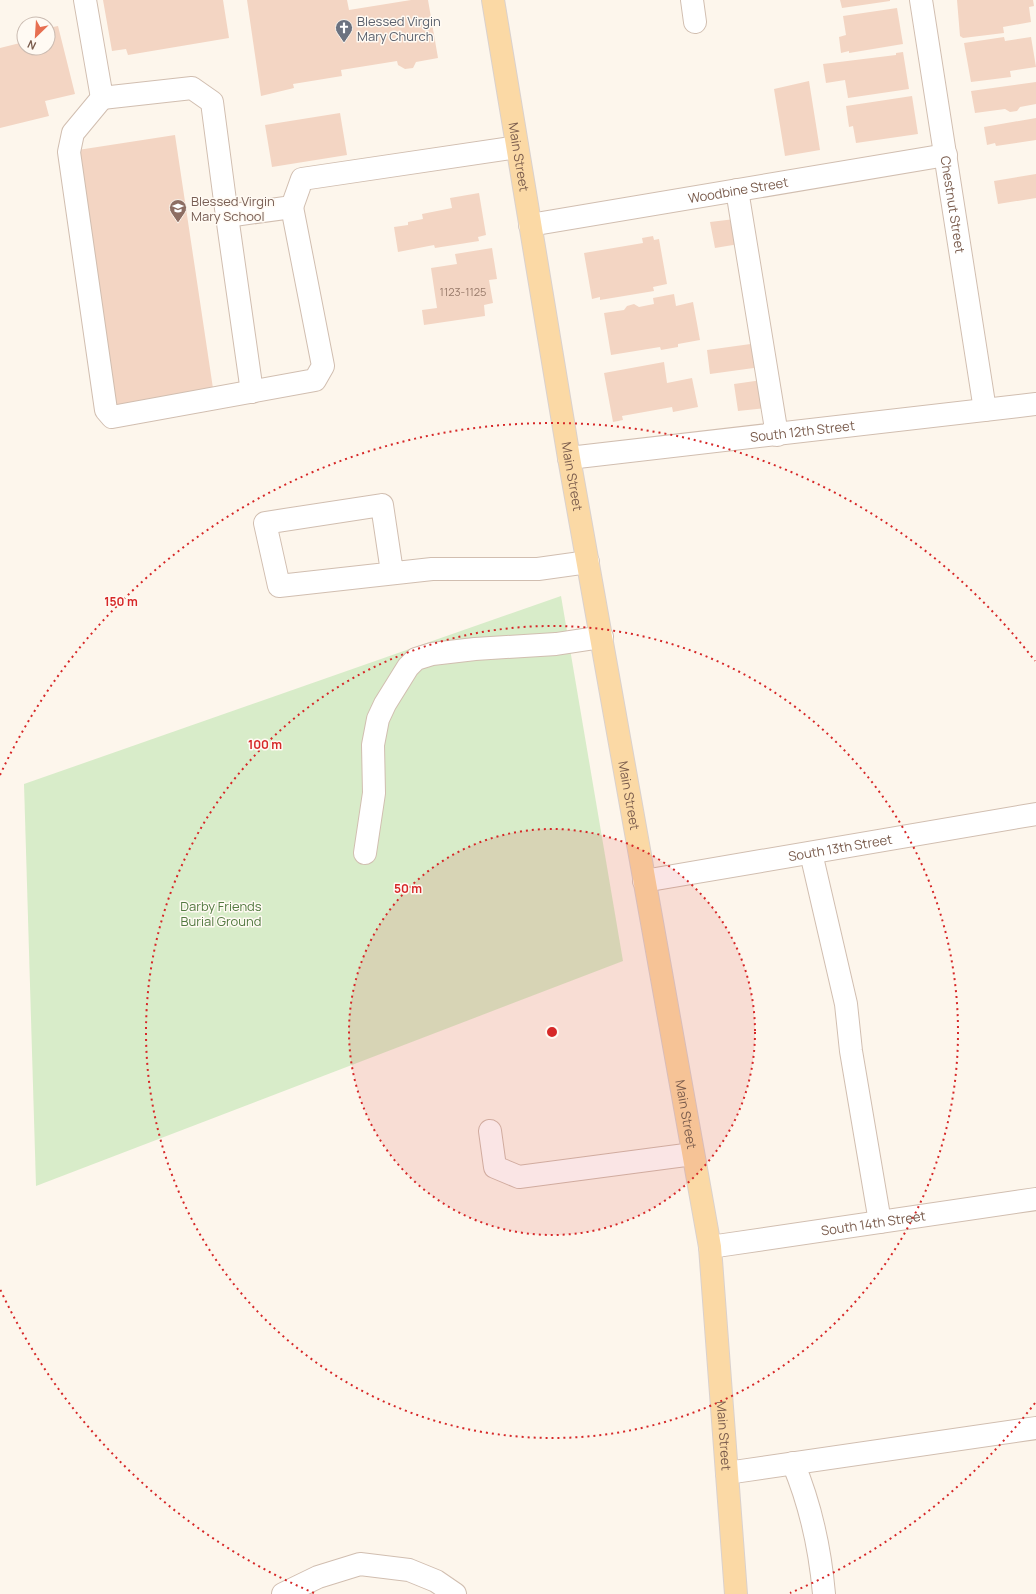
<svg xmlns="http://www.w3.org/2000/svg" width="1036" height="1594" font-family="Manrope,sans-serif">
<rect width="100%" height="100%" fill="#fdf6ec"/>
<path fill="#d8ecc9" d="M561 596 623 961 36 1186 24 784Z"/>
<path fill="#f3d5c3" d="M103 0H223L229 38 128 55 126 49 112 51Z
M247 0H347L349 10 411 0H428L438 58 416 62 413 68 405 69 398 65 397 61 341 70 342 76 293 84 294 88 261 96Z
M840 0H890V1L842 8Z
M957 0H1033L1034 6 1029 7 1031 22 1003 27 1004 33 963 38 960 36Z
M897 8 903 44 849 53V51L841 53 839 37 846 35 843 16Z
M58 26 75 94 45 101 49 116 0 128V48L24 42V48H48V28Z
M1004 37 1005 41 1031 37 1036 67 1010 71 1011 77 971 82 964 43Z
M903 52 909 89 848 98 845 80 826 83 823 64 896 55V53Z
M809 81 820 150 785 156 774 89Z
M1036 82V104L1020 107 1017 111 1010 112 1005 109 975 113 971 91Z
M912 96 918 134 856 143 853 126 849 127 846 106Z
M340 113 347 155 272 167 265 125Z
M1036 118V140L996 146 995 143 987 145 984 127Z
M175 135 214 395 117 409 78 150Z
M1036 174V198L998 204 994 181Z
M479 193 486 235 478 237 479 241 435 248 434 245 398 252 394 227 408 225V222L423 219 422 214 452 208 450 198Z
M735 219 739 244 715 248 710 222Z
M653 236 654 240 659 239 667 284 653 287 654 291 600 300V297L592 299 584 253 643 243 642 238Z
M492 248 497 279 489 280 493 303 484 305 485 316 424 325 422 310 437 308 431 268 457 264 455 254Z
M674 294 676 306 693 302 700 340 678 344V347L661 350 660 347 611 355 604 313 624 310 627 306 634 304 639 307 654 304 653 298Z
M758 343 761 367 710 374 707 350Z
M664 362 667 383 692 378 698 407 673 412 672 407 622 416 623 420 613 422 604 373Z
M762 380 766 408 738 411 734 384Z"/>
<g fill="none" stroke-linecap="round" stroke-linejoin="round">
<defs>
<g id="minor">
<path d="M85 0 102 98 192 88 212 102 227 216 292 207 302 179 517 147"/>
<path d="M692 0 695 22"/>
<path id="s1" d="M921 0 985 410"/>
<path d="M102 98 73 133 69 152 106 410 112 417 315 380 323 366 292 207"/>
<path d="M737 190 777 435"/>
<path d="M227 216 252 392"/>
<path id="s2" d="M530 225 946 155"/>
<path id="s3" d="M569 458 1036 404"/>
<path d="M392 572 382 505 265 523 279 586 432 569H538L588 562"/>
<path d="M365 853 374 793 373 745 378 719 385 704 408 667 416 659 432 654 475 649 556 644 602 637"/>
<path d="M811 853 846 1004 851 1051 880 1222"/>
<path id="s4" d="M644 881 1036 814"/>
<path d="M490 1131 495 1167 519 1177 693 1154"/>
<path id="s5" d="M710 1247 1036 1199"/>
<path d="M793 1463C811 1506 820 1548 824 1594"/>
<path d="M727 1473 1036 1428"/>
<path d="M283 1594 318 1577 360 1564 409 1570 436 1581 455 1594"/>
</g>
<g id="major">
<path id="s6" d="M493 0 569 458 710 1247 736 1594"/>
</g>
</defs>
<use href="#minor" stroke="#d1beb0" stroke-width="24"/>
<use href="#major" stroke="#dad1cd" stroke-width="24"/>
<use href="#minor" stroke="#fff" stroke-width="22"/>
<use href="#major" stroke="#fbd9a5" stroke-width="22"/>
</g>
<circle cx="552" cy="1032" r="203" fill="#d62828" fill-opacity=".12"/>
<g fill="none" stroke="#d62828" stroke-width="2" stroke-dasharray="2 4">
<circle cx="552" cy="1032" r="203"/>
<circle cx="552" cy="1032" r="406"/>
<path d="M1035 1403A609 609 0 0 1 790 1593M314 1593A609 609 0 0 1 0 1289M0 775A609 609 0 0 1 1035 661"/>
</g>
<defs>
<symbol id="church-pin" viewBox="-11 -11 22 30"><path d="M0 17L-7.5 6A9.5 9.5 0 1 1 7.5 6Z" fill="#6b7280" stroke="#fffaf3"/><path d="M-1.2-6h2.4v3.5h3.3v2.4h-3.3V6h-2.4V-.1h-3.3v-2.4h3.3Z" fill="#fff"/></symbol>
<symbol id="school-pin" viewBox="-11 -11 22 30"><path d="M0 17L-7.5 6A9.5 9.5 0 1 1 7.5 6Z" fill="#8d6e63" stroke="#fffaf3"/><path d="M0-5L7-2L0 1L-7-2ZM-4 1L0 2.5L4 1V4Q0 6-4 4Z" fill="#fff"/></symbol>
</defs>
<g fill-rule="evenodd">
<use href="#church-pin" x="334" y="18" width="20" height="27"/>
<use href="#school-pin" x="168" y="198" width="20" height="27"/>
</g>
<g text-anchor="middle" stroke-width="3" stroke-linejoin="round" paint-order="stroke">
<g font-size="11" fill="#987a6a">
<text x="463" y="296">1123-1125</text>
</g>
<g font-size="13" fill="#5b616d" stroke="#fffaf3" text-anchor="start">
<text x="357" y="26">Blessed Virgin<tspan x="357" dy="15">Mary Church</tspan></text>
</g>
<g font-size="13" fill="#7a5c4d" stroke="#fffaf3">
<text dy="5" stroke="none"><textPath href="#s6" startOffset="159">Main Street</textPath></text>
<text dy="5" stroke="none"><textPath href="#s2" startOffset="211">Woodbine Street</textPath></text>
<text dy="5" stroke="none"><textPath href="#s1" startOffset="207">Chestnut Street</textPath></text>
<text dy="5" stroke="none"><textPath href="#s3" startOffset="235">South 12th Street</textPath></text>
<text dy="5" stroke="none"><textPath href="#s6" startOffset="483">Main Street</textPath></text>
<text dy="5" stroke="none"><textPath href="#s6" startOffset="807">Main Street</textPath></text>
<text dy="5" stroke="none"><textPath href="#s4" startOffset="199">South 13th Street</textPath></text>
<text dy="5" stroke="none"><textPath href="#s6" startOffset="1131">Main Street</textPath></text>
<text dy="5" stroke="none"><textPath href="#s5" startOffset="165">South 14th Street</textPath></text>
<text dy="5" stroke="none"><textPath href="#s6" startOffset="1455">Main Street</textPath></text>
</g>
<g font-size="13" fill="#785e54" stroke="#fffaf3" text-anchor="start">
<text x="191" y="206">Blessed Virgin<tspan x="191" dy="15">Mary School</tspan></text>
</g>
<g font-size="13" fill="#537a41" stroke="#fffaf3">
<text x="221" y="911">Darby Friends<tspan x="221" dy="15">Burial Ground</tspan></text>
</g>
</g>
<circle cx="552" cy="1032" r="6" fill="#d62828" stroke="#fffaf3" stroke-width="2"/>
<g font-size="12" text-anchor="middle" font-weight="bold" fill="#d62828" stroke="#fffaf3" stroke-width="3" stroke-linejoin="round" paint-order="stroke">
<text x="121" y="606">150 m</text>
<text x="265" y="749">100 m</text>
<text x="408" y="893">50 m</text>
</g>
<g transform="translate(36 36) rotate(205)"><circle r="19" fill="#fffaf3" stroke="#cabbb1"/>
<path d="M0-3L7 15L0 10L-7 15Z" fill="#e76f51"/>
<text y="-6" font-size="11" font-weight="bold" text-anchor="middle" fill="#7a5c4d">N</text>
</g>
</svg>
